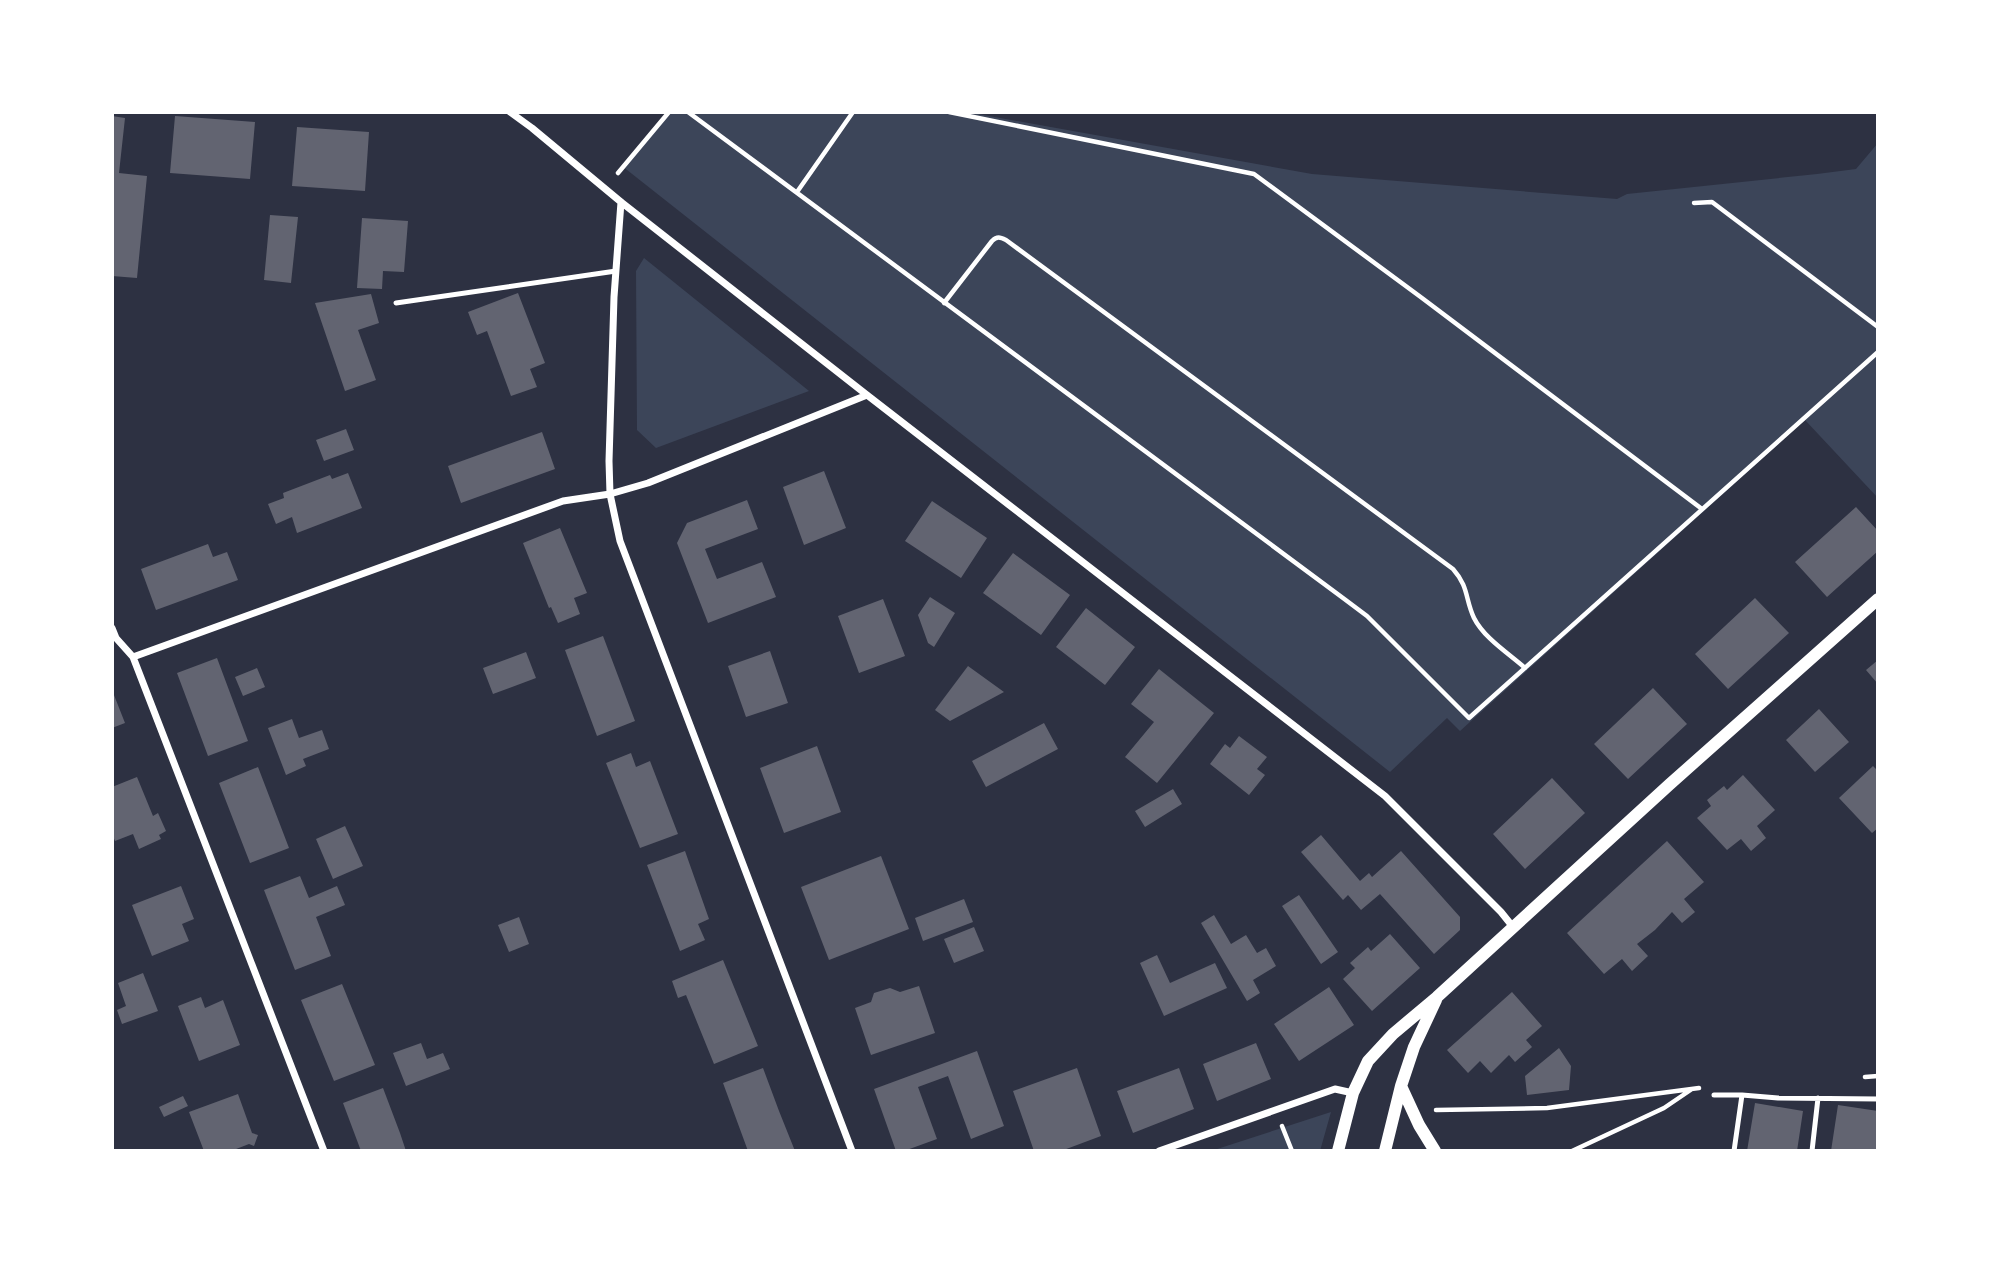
<svg xmlns="http://www.w3.org/2000/svg" width="1990" height="1263" font-family="'Alegreya Sans',sans-serif">
<rect width="100%" height="100%" fill="#2d3142"/>
<path fill="#3c4559" d="M667 112H967L1312 174 1617 199 1627 194 1817 174 1856 169 1878 143V498L1805 420 1460 731 1447 718 1390 772 622 166Z
M644 258 809 391 656 448 637 430 636 271Z
M1331 1112 1320 1151H1211Z"/>
<path fill="#626471" d="M112 116 125 118 119 173 147 176 137 278 112 276Z
M175 116 255 122 250 179 170 173Z
M297 127 369 132 365 191 292 186Z
M270 215 298 217 291 283 264 280Z
M362 218 408 221 404 272 383 271 382 289 357 288Z
M518 293 545 363 530 369 537 387 511 396 487 331 477 335 468 312Z
M371 294 379 323 358 330 376 380 345 391 315 303Z
M346 429 354 450 324 461 316 440Z
M542 432 555 469 461 503 448 466Z
M824 471 846 528 804 545 783 487Z
M348 473 362 508 297 533 292 517 276 524 268 504 284 498 283 493 330 475 332 479Z
M747 500 758 529 705 549 717 579 762 562 776 597 708 623 677 543 687 523Z
M932 501 987 538 961 578 905 541Z
M1856 507 1878 531V551L1827 597 1795 562Z
M560 528 587 593 574 598 580 614 558 623 551 607 549 608 523 543Z
M208 544 213 557 227 552 238 580 156 610 141 569Z
M1013 553 1070 595 1041 635 983 593Z
M930 597 955 613 934 647 928 643 918 615Z
M1755 598 1789 633 1728 689 1695 654Z
M883 599 905 656 859 673 838 616Z
M1086 608 1135 647 1105 685 1056 647Z
M603 636 635 721 597 736 565 650Z
M770 651 788 703 746 717 728 666Z
M526 652 536 678 493 694 483 668Z
M217 658 248 741 208 756 177 673Z
M1878 660V684L1866 670Z
M968 666 1004 692 950 721 935 710Z
M257 668 265 687 243 696 235 677Z
M1159 669 1214 713 1157 783 1125 757 1154 722 1131 704Z
M1653 688 1687 724 1628 779 1594 744Z
M112 690 125 723 112 728Z
M1819 709 1849 742 1815 772 1786 740Z
M292 719 299 738 322 730 329 749 303 759 306 766 286 775 268 728Z
M1044 723 1058 749 986 787 972 761Z
M1239 736 1267 757 1257 769 1265 775 1249 795 1210 764 1225 744 1230 748Z
M817 746 841 812 784 833 760 768Z
M631 753 636 767 650 761 678 834 640 848 606 763Z
M1873 766 1878 771V828L1872 833 1839 798Z
M258 767 289 848 250 863 219 783Z
M1743 775 1775 810 1757 826 1766 838 1751 851 1741 839 1727 850 1697 818 1711 806 1707 800 1724 786 1727 790Z
M137 777 153 816 158 813 166 831 159 835 161 839 139 849 133 834 115 841 112 834V787Z
M1552 778 1585 813 1525 869 1493 834Z
M1173 789 1182 804 1145 827 1135 811Z
M345 826 363 866 333 879 316 839Z
M1321 835 1360 881 1369 873 1372 877 1401 851 1460 917V930L1434 954 1380 894 1361 910 1348 895 1343 900 1301 852Z
M1667 841 1704 882 1684 899 1695 912 1682 923 1672 912 1655 930 1637 944 1648 956 1632 971 1622 959 1604 974 1567 933Z
M685 851 709 919 698 924 705 940 680 951 647 865Z
M881 856 909 929 829 960 801 887Z
M300 876 309 898 337 886 345 905 316 917 331 956 295 970 264 890Z
M181 886 194 919 182 924 189 941 152 956 132 905Z
M1299 895 1338 952 1321 964 1282 906Z
M964 899 973 922 923 941 915 918Z
M1214 915 1231 944 1246 935 1257 953 1266 948 1276 966 1253 980 1260 993 1247 1001 1201 923Z
M519 917 529 944 509 952 498 925Z
M974 927 984 951 954 963 944 939Z
M1390 934 1420 968 1372 1011 1343 979 1355 968 1350 963 1368 947 1371 951Z
M1157 955 1170 983 1215 963 1227 988 1164 1016 1140 963Z
M723 960 758 1046 714 1064 686 995 678 998 672 981Z
M143 973 158 1011 122 1024 117 1010 126 1006 118 983Z
M342 984 375 1065 334 1081 301 1000Z
M919 986 935 1033 871 1055 855 1008 871 1002 874 993 890 988 900 992Z
M1329 987 1354 1025 1299 1061 1274 1024Z
M1512 992 1542 1026 1526 1040 1532 1047 1515 1062 1509 1055 1491 1073 1480 1061 1468 1073 1447 1050Z
M201 997 205 1008 223 1000 240 1045 199 1061 178 1006Z
M421 1043 427 1059 443 1053 450 1069 406 1086 393 1053Z
M1256 1043 1271 1079 1217 1101 1203 1064Z
M1559 1048 1571 1066 1569 1090 1527 1095 1525 1076Z
M977 1051 1004 1126 971 1139 948 1076 918 1087 937 1139 904 1151H896L874 1089Z
M763 1068 779 1111 795 1151H748L723 1083Z
M1077 1068 1101 1136 1061 1151H1034L1013 1091Z
M1179 1068 1194 1109 1133 1133 1117 1091Z
M383 1088 400 1133 406 1151H361L343 1103Z
M238 1094 252 1133 258 1135 254 1146 249 1144 231 1151H204L189 1112Z
M183 1096 188 1106 164 1117 159 1107Z
M1755 1103 1803 1111 1797 1151H1747Z
M1838 1105 1878 1111V1151H1831Z"/>
<g fill="none" stroke-linecap="round" stroke-linejoin="round">
<path stroke="#fff" stroke-width="4.5" d="M688 112 1343 598 1367 616 1469 718 1878 352
M949 112 1254 174 1422 298 1702 509
M618 173 669 112
M797 192 853 112
M1694 203 1712 202 1878 327
M944 303 992 241C997 236 1000 237 1006 240L1453 569C1469 587 1465 599 1474 618 1484 638 1508 653 1525 668
M1865 1077 1878 1076
M1436 1110 1547 1108 1699 1088
M1282 1126 1292 1151
M1572 1151 1664 1108 1692 1089"/>
<path stroke="#fff" stroke-width="5" d="M396 303 616 271
M1714 1095H1742
M1734 1151 1742 1095 1778 1098 1878 1099
M1812 1151 1818 1098"/>
<path stroke="#fff" stroke-width="7" d="M510 112 532 128 621 202 867 395 1385 796 1501 912 1513 927
M621 202 614 297 609 461 610 494 620 541 852 1151
M112 628 116 638 133 657 324 1151
M133 657 563 501 610 494 648 483 867 395
M1159 1151 1335 1089 1353 1093"/>
<path stroke="#fff" stroke-width="12" d="M1401 1086 1419 1125 1435 1151
M1338 1151 1353 1093 1368 1061 1393 1034 1437 997 1670 784 1878 599
M1385 1151 1401 1086 1414 1047 1436 1000"/>
</g>
<rect width="1990" height="1263" fill="none" stroke="#ffffff" stroke-width="228"/>
</svg>
